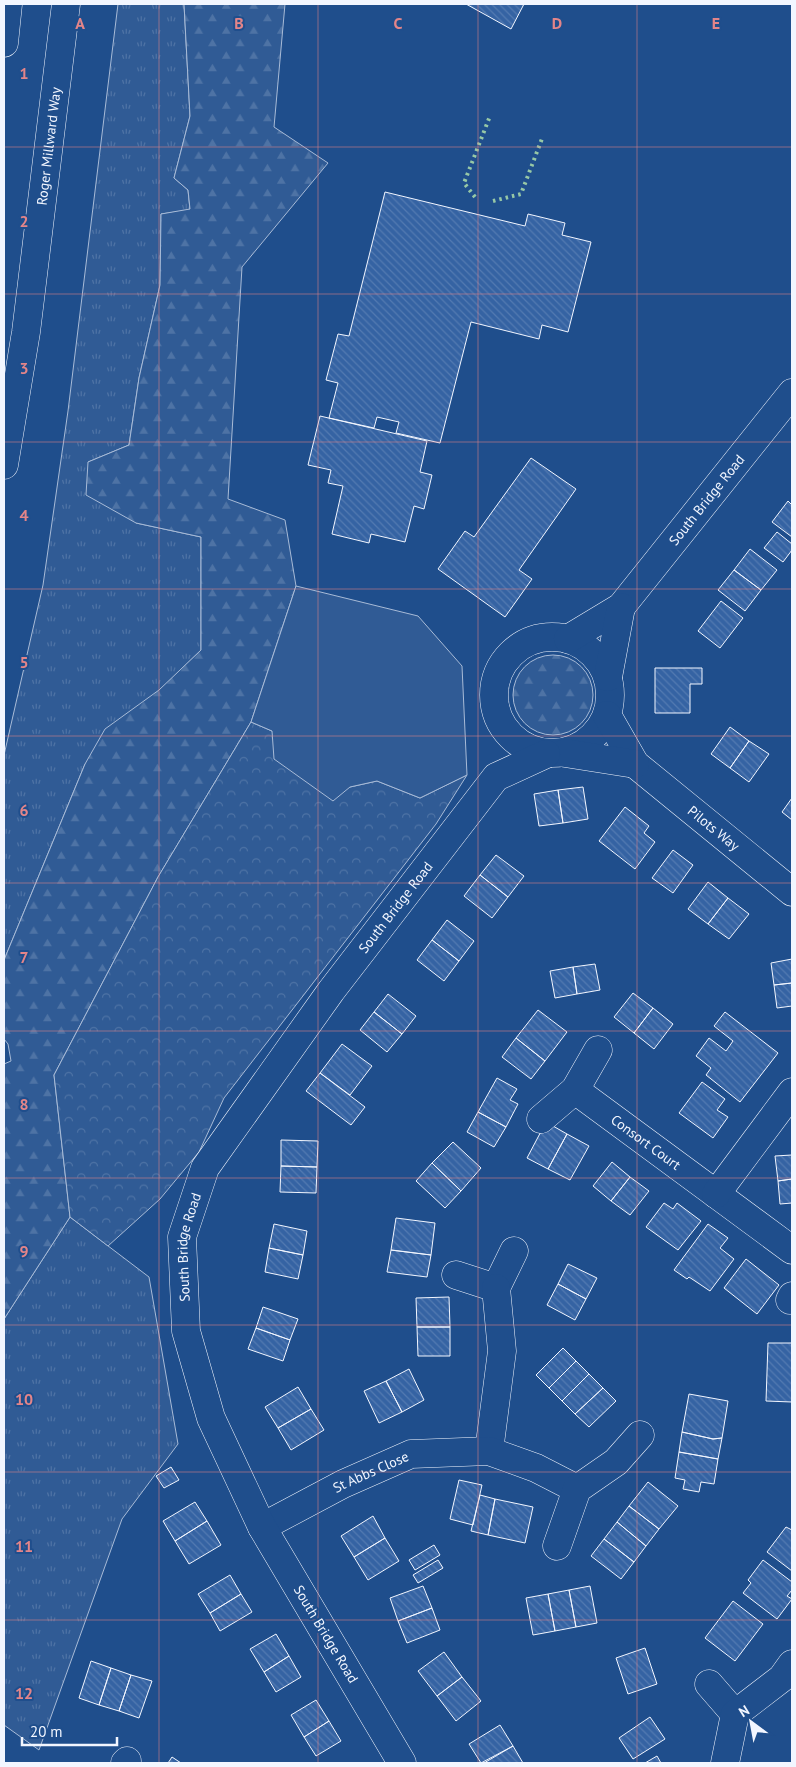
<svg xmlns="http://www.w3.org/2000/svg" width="796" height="1767" font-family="'PT Sans',sans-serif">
<defs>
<pattern id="grass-tufts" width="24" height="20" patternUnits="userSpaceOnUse" patternTransform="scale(1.25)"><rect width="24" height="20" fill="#305b95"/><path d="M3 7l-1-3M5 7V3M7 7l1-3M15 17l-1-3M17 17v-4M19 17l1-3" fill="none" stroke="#4e73a5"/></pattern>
<pattern id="forest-firs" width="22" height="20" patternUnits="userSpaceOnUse" patternTransform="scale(1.25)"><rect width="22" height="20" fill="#305b95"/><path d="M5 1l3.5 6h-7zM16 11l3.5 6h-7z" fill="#4e73a5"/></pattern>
<pattern id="park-crowns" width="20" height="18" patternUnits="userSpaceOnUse" patternTransform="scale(1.25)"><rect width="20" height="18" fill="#305b95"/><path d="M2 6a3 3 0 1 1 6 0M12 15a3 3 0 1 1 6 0" fill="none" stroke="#4e73a5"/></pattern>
<pattern id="building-back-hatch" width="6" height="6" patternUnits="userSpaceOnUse" patternTransform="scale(1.25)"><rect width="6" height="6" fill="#3563a3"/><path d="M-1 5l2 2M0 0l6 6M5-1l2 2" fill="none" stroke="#537ab1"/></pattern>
</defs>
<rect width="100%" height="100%" fill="#1f4e8c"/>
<path fill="url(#grass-tufts)" stroke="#a8bbd7" d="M118 4H184L190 116 174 178 188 190 190 210 161 214 160 285 139 378 129 445 88 462 136 523 201 537V650L85 764 4 960V755L43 585 68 411Z
M70 1217 149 1277 178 1444 122 1519 39 1750 4 1725V1319Z"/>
<path fill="url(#forest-firs)" stroke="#a8bbd7" d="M184 4H285L274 127 328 163 242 267 228 499 285 520 296 586 251 722 158 877 54 1075 70 1217 4 1319V1064L11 1061 8 1044 4 1039V960L85 764 105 729 159 690 201 650V537L136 523 86 495 88 462 129 445 139 378 160 285 161 214 190 209 188 190 174 178 190 116Z
M513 695a40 40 0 1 1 80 0a40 40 0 1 1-80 0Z"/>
<path fill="url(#park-crowns)" stroke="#a8bbd7" d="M251 722 272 731 350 787 377 781 420 798 467 775 436 824 224 1098 199 1152 160 1199 108 1246 70 1217 54 1075 158 877Z"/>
<path fill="#305b95" stroke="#a8bbd7" d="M296 586 418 616 462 666 467 775 420 798 377 781 350 787 333 801 274 759 272 731 251 722Z"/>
<path fill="url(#building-back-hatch)" stroke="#f2f6ff" d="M466 4H524L511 29Z
M385 192 525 226 528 214 565 223 562 235 591 242 568 332 542 325 539 339 471 322 440 443 396 433 399 422 377 417 374 428 329 418 338 383 326 380 338 334 349 336Z
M320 416 427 441 420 472 432 475 424 509 414 506 405 542 371 534 369 543 332 534 343 486 328 483 331 470 308 465Z
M531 458 576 489 519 570 532 579 505 617 438 569 465 531 474 537Z
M788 501 792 505V537L772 522Z
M777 532 792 544V550L783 562 764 548Z
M750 549 777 570 761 590 734 570Z
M734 570 761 590 745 611 718 590Z
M721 601 743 618 720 648 698 631Z
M655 668H702V684H690V713H655Z
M730 727 749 741 730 768 711 754Z
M749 741 769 754 749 782 730 768Z
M583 787 588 819 563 823 558 790Z
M558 790 563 823 539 826 534 794Z
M792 798V820L782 812Z
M625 807 649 826 644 833 655 842 635 869 599 841Z
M673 850 693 865 673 893 652 878Z
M496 855 524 876 508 897 480 875Z
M480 875 508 897 492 918 464 896Z
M708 882 728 898 708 924 688 909Z
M728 898 749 914 729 939 708 924Z
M447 920 474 941 459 961 432 940Z
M432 940 459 961 444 981 417 960Z
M792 959V983L774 985 771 963Z
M595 964 600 990 577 994 573 967Z
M573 967 577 994 555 998 550 971Z
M792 983V1006L777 1008 774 985Z
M633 993 653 1008 634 1033 614 1017Z
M388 994 416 1016 402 1034 374 1012Z
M653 1008 673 1024 654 1049 634 1033Z
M538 1010 567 1032 545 1061 516 1038Z
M374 1012 402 1034 387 1052 360 1030Z
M725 1012 778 1053 740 1102 706 1075 711 1068 696 1056 709 1038 726 1051 733 1041 714 1026Z
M516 1038 545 1061 531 1079 502 1057Z
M342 1044 372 1066 350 1095 320 1073Z
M320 1073 365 1107 351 1125 306 1091Z
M497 1078 517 1089 510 1100 518 1104 506 1127 478 1112Z
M702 1082 725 1099 717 1110 728 1117 713 1138 679 1113Z
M478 1112 506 1127 494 1147 467 1132Z
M546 1122 567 1134 548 1169 527 1158Z
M567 1134 589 1146 570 1180 548 1169Z
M281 1140 318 1141 317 1167 281 1166Z
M453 1142 481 1168 461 1191 432 1163Z
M792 1155V1179L778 1181 775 1156Z
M612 1162 630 1177 611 1201 593 1186Z
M432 1163 461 1191 445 1208 416 1181Z
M281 1166 317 1167 316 1193 280 1192Z
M630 1177 649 1191 630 1215 611 1201Z
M792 1179V1203L780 1204 778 1181Z
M664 1203 673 1209 677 1203 701 1221 678 1250 646 1227Z
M396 1218 435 1223 431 1255 391 1250Z
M274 1224 307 1231 303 1255 269 1248Z
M708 1224 728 1238 720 1248 734 1259 710 1291 689 1277 687 1279 674 1270Z
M269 1248 303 1255 298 1279 265 1272Z
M391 1250 431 1255 427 1277 387 1272Z
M746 1259 779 1285 757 1314 724 1288Z
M568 1264 597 1278 586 1299 558 1284Z
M558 1284 586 1299 575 1320 547 1305Z
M449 1297 450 1327H417L416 1298Z
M263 1307 298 1319 290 1340 256 1328Z
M417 1327H450V1356H418Z
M256 1328 290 1340 283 1361 248 1349Z
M768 1343H792V1402L766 1401Z
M563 1348 576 1361 549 1388 536 1375Z
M576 1361 589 1374 562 1401 549 1388Z
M409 1369 424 1400 402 1412 386 1381Z
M589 1374 603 1388 575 1414 562 1401Z
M386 1381 402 1412 379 1423 364 1391Z
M298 1387 311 1409 278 1428 265 1407Z
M603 1388 616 1401 589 1427 575 1414Z
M689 1394 728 1401 722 1438 713 1439 682 1432Z
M311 1409 324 1430 291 1450 278 1428Z
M682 1432 713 1439 722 1438 718 1459 679 1452Z
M679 1452 718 1459 714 1484 701 1482 699 1492 683 1489 685 1480 675 1478Z
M171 1467 179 1480 164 1488 156 1476Z
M459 1480 482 1485 473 1525 450 1519Z
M648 1482 678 1506 659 1529 629 1506Z
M480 1495 495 1499 488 1535 471 1531Z
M495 1499 533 1507 525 1543 488 1535Z
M195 1502 207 1521 175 1541 163 1521Z
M629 1506 659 1529 646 1546 617 1522Z
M373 1516 385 1538 354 1557 341 1536Z
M207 1521 221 1545 189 1564 175 1541Z
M617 1522 646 1546 634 1562 604 1539Z
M786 1527 792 1530V1571L767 1552Z
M385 1538 399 1561 368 1580 354 1557Z
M604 1539 634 1562 621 1579 591 1556Z
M434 1545 440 1555 415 1570 409 1560Z
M438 1560 443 1568 418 1583 413 1575Z
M763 1560 792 1582V1590L787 1596 792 1599 777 1619 743 1593 751 1583 748 1580Z
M230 1575 241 1594 210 1613 198 1594Z
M423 1586 432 1608 398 1621 390 1598Z
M590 1586 597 1623 576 1627 569 1590Z
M569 1590 576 1627 555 1631 548 1594Z
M241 1594 252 1612 220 1631 210 1613Z
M548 1594 555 1631 533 1635 526 1598Z
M733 1601 763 1624 735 1661 705 1638Z
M432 1608 440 1630 407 1643 398 1621Z
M276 1634 289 1656 264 1672 250 1649Z
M645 1648 657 1684 628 1694 616 1658Z
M444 1652 462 1677 437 1696 418 1671Z
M289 1656 301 1677 276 1692 264 1672Z
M91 1661 111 1668 99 1705 79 1698Z
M111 1668 131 1675 119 1711 99 1705Z
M131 1675 152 1681 139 1718 119 1711Z
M462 1677 481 1701 456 1721 437 1696Z
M316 1700 329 1721 304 1737 291 1715Z
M650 1717 665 1739 633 1759 619 1738Z
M329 1721 341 1741 316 1756 304 1737Z
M500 1725 513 1746 481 1763 469 1744Z
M513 1746 523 1763H484Z
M657 1756 661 1763H645Z
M172 1757 181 1763H168Z"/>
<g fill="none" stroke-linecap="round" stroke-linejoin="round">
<defs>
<g id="street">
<circle cx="552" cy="695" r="58"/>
<path id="s1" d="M568 639 621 607 792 393"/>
<path d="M608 677 621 607"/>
<path id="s2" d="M607 715 635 764 792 892"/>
<path d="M565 753 635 764"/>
<path id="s3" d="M575 1090 792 1250"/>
<path d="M541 1119 575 1090 598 1050"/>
<path d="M716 1194 792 1092"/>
<path d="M456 1275 496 1288 514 1251"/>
<path d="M790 1300 792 1296"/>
<path d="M489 1451 502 1351 496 1288"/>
<path id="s4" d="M262 1527 343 1484 411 1454 489 1451 536 1468 577 1489"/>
<path d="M557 1546 577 1489 616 1462 640 1435"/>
<path d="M709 1684 735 1714"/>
<path d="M125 1763 127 1761"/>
<path id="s5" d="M402 1763 262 1527 211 1418 186 1331 182 1237 205 1168 331 991 496 777 546 754"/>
<path d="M725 1763 735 1714 782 1678 792 1664"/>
</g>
<g id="highway">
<path d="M4 43 8 4"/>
<path id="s6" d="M4 465 26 332 66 4"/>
</g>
</defs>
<use href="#street" stroke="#f2f6ff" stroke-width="29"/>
<use href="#highway" stroke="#f2f6ff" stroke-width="29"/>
<use href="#street" stroke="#1f4e8c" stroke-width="28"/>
<use href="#highway" stroke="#1f4e8c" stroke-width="28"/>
<path stroke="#97c8a6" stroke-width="4" stroke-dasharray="2.5 4" stroke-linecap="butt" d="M475 197 464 183 490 116
M493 201 521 194 543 136"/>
</g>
<path fill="none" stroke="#e38589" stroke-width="1" stroke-opacity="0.55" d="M159 4V1763M318 4V1763M478 4V1763M637 4V1763M4 147H792M4 294H792M4 442H792M4 589H792M4 736H792M4 883H792M4 1031H792M4 1178H792M4 1325H792M4 1472H792M4 1620H792"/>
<g text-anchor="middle" stroke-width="4" stroke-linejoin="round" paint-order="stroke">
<g font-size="14" fill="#f2f6ff" stroke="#1f4e8c">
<text dy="5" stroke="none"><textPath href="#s6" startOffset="322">Roger Millward Way</textPath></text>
<text dy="5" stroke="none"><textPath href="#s1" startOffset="199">South Bridge Road</textPath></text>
<text dy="5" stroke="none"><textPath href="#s2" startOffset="158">Pilots Way</textPath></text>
<text dy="5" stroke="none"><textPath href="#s5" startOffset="975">South Bridge Road</textPath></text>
<text dy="5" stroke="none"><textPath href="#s3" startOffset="88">Consort Court</textPath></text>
<text dy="5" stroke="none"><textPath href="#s5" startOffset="570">South Bridge Road</textPath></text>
<text dy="5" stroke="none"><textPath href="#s4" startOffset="122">St Abbs Close</textPath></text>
<text transform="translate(326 1634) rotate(59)" y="5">South Bridge Road</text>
</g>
</g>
<g font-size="16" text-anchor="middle" font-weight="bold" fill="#e38589" stroke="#1f4e8c" stroke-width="4" stroke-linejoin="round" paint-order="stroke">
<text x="80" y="29">A</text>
<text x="239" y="29">B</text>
<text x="398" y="29">C</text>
<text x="557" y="29">D</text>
<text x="716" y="29">E</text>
<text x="24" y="79">1</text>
<text x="24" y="227">2</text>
<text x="24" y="374">3</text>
<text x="24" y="521">4</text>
<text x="24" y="668">5</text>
<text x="24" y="816">6</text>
<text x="24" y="963">7</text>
<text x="24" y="1110">8</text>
<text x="24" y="1257">9</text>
<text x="24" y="1405">10</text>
<text x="24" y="1552">11</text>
<text x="24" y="1699">12</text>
</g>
<rect width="796" height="1767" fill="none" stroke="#f2f6ff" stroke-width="10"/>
<g transform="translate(751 1722) rotate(328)" stroke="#1f4e8c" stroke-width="4" paint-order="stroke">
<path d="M0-4L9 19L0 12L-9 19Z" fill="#f2f6ff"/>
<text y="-8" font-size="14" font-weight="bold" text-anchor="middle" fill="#f2f6ff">N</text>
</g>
<path d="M22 1737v8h95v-8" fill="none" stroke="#f2f6ff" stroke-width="2.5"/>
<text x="30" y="1737" font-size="15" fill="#f2f6ff" stroke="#1f4e8c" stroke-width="4" paint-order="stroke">20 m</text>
</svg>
